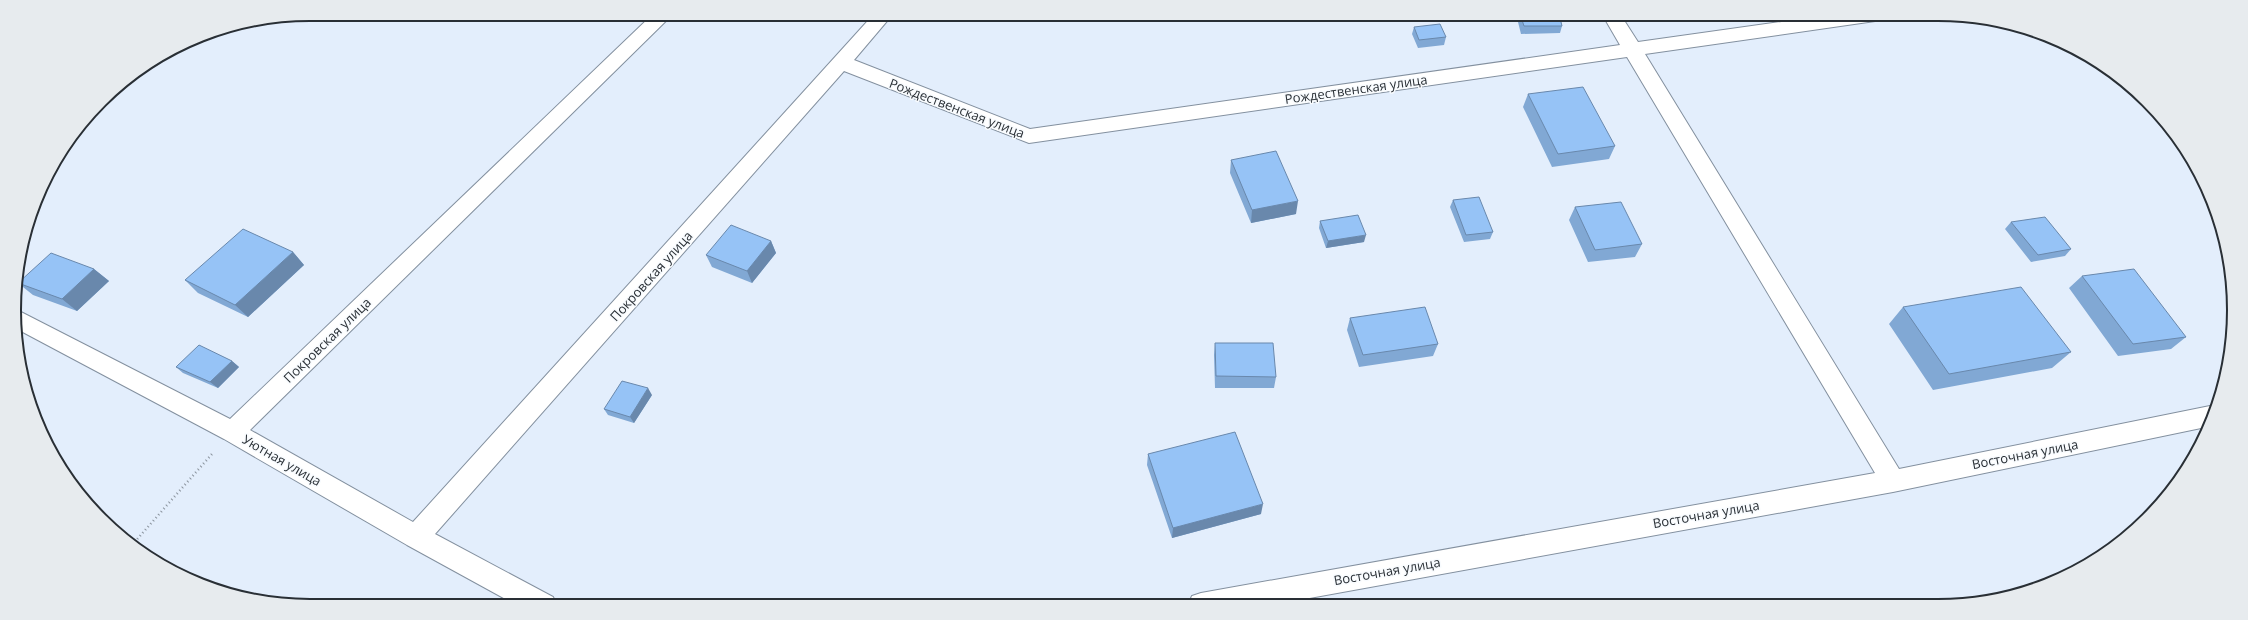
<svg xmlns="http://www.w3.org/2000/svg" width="2248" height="620" font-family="'Open Sans',sans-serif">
<rect width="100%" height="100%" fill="#e3eefc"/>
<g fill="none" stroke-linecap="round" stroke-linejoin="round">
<defs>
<path id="minor" d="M653 14H673L250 430 413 522 874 14H893L854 60 1030 129 1620 45 1602 14H1620L1638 42 1838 14H1891L1888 18 1882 20 1645 54 1899 469 2210 406 2213 407 2206 427 1893 492 1271 605H1188L1192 596 1201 593 1875 473 1627 57 1029 143 844 71 435 534 553 597 557 606H518L407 545 224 439 19 330 17 310 230 419Z"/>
</defs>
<use href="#minor" stroke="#83909f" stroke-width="2"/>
<path stroke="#8a939d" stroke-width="2.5" stroke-dasharray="1 3" stroke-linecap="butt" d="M132 545 212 454"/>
<use href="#minor" fill="#fff" fill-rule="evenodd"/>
</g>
<path fill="#81a8d4" d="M1518 14H1559L1562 26 1560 33 1521 34 1517 18Z
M1414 27 1446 37 1444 45 1418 48 1412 34Z
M1528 94 1615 146 1609 159 1552 167 1523 107Z
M1231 160 1296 214 1251 223 1230 173Z
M1453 200 1493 232 1490 239 1464 242 1450 207Z
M1575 207 1642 244 1635 257 1588 262 1569 220Z
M1320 221 1364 242 1326 248 1319 228Z
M2011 222 2071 249 2065 256 2031 262 2005 229Z
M771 241 776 253 752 283 712 267 706 255Z
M293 252 304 265 248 317 198 293 185 280Z
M94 269 109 281 77 311 33 295 18 283Z
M2082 276 2186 337 2171 349 2118 356 2069 288Z
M1903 307 2071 352 2052 368 1933 390 1889 324Z
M1350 318 1438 344 1433 356 1359 367 1347 330Z
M1215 343 1276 377 1274 388H1215L1214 355Z
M232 361 239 367 218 388 183 373 176 367Z
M652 395 634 423 608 415 604 409Z
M1148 454 1261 514 1172 538 1147 465Z"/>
<path fill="#6988ac" d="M1298 201 1296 214 1251 223 1252 210Z
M1366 235 1364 242 1326 248 1328 241Z
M771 241 776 253 752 283 747 271Z
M293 252 304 265 248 317 235 305Z
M94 269 109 281 77 311 62 299Z
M232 361 239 367 218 388 210 382Z
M648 388 652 395 634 423 630 417Z
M1263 504 1261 514 1172 538 1173 528Z"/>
<path fill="#96c3f6" stroke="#6988ac" d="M1520 14H1559L1562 26H1524Z
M1440 24 1446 37 1419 40 1414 27Z
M1583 87 1615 146 1558 154 1528 94Z
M1276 151 1298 201 1252 210 1231 160Z
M1479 197 1493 232 1466 235 1453 200Z
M1621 202 1642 244 1595 250 1575 207Z
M1358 215 1366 235 1328 241 1320 221Z
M2045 217 2071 249 2038 255 2011 222Z
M731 225 771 241 747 271 706 255Z
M243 229 293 252 235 305 185 280Z
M51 253 94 269 62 299 18 283Z
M2134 269 2186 337 2133 344 2082 276Z
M2021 287 2071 352 1949 374 1903 307Z
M1425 307 1438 344 1363 355 1350 318Z
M1215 343H1273L1276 377 1216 376Z
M199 345 232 361 210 382 176 367Z
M622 381 648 388 630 417 604 409Z
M1235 432 1263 504 1173 528 1148 454Z"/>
<g text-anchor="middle" stroke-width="3" stroke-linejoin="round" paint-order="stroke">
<g font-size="13" fill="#292f35" stroke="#f8fbfe">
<text transform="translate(1356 89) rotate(-8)" y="5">Рождественская улица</text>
<text transform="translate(957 108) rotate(21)" y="5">Рождественская улица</text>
<text transform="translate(651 276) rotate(-48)" y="5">Покровская улица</text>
<text transform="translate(327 340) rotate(-44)" y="5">Покровская улица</text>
<text transform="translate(2025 454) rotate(-11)" y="5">Восточная улица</text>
<text transform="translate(282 460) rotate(30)" y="5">Уютная улица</text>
<text transform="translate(1706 514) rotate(-10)" y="5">Восточная улица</text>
<text transform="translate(1387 571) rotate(-10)" y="5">Восточная улица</text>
</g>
</g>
<path d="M0 0H2248V620H0ZM310 21H1938A289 289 0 0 1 2227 310V310A289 289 0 0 1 1938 599H310A289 289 0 0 1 21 310V310A289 289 0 0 1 310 21Z" fill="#e7ebee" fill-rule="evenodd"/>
<path fill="none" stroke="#292f35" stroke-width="2" d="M310 21H1938A289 289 0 0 1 2227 310V310A289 289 0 0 1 1938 599H310A289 289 0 0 1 21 310V310A289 289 0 0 1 310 21Z"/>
</svg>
